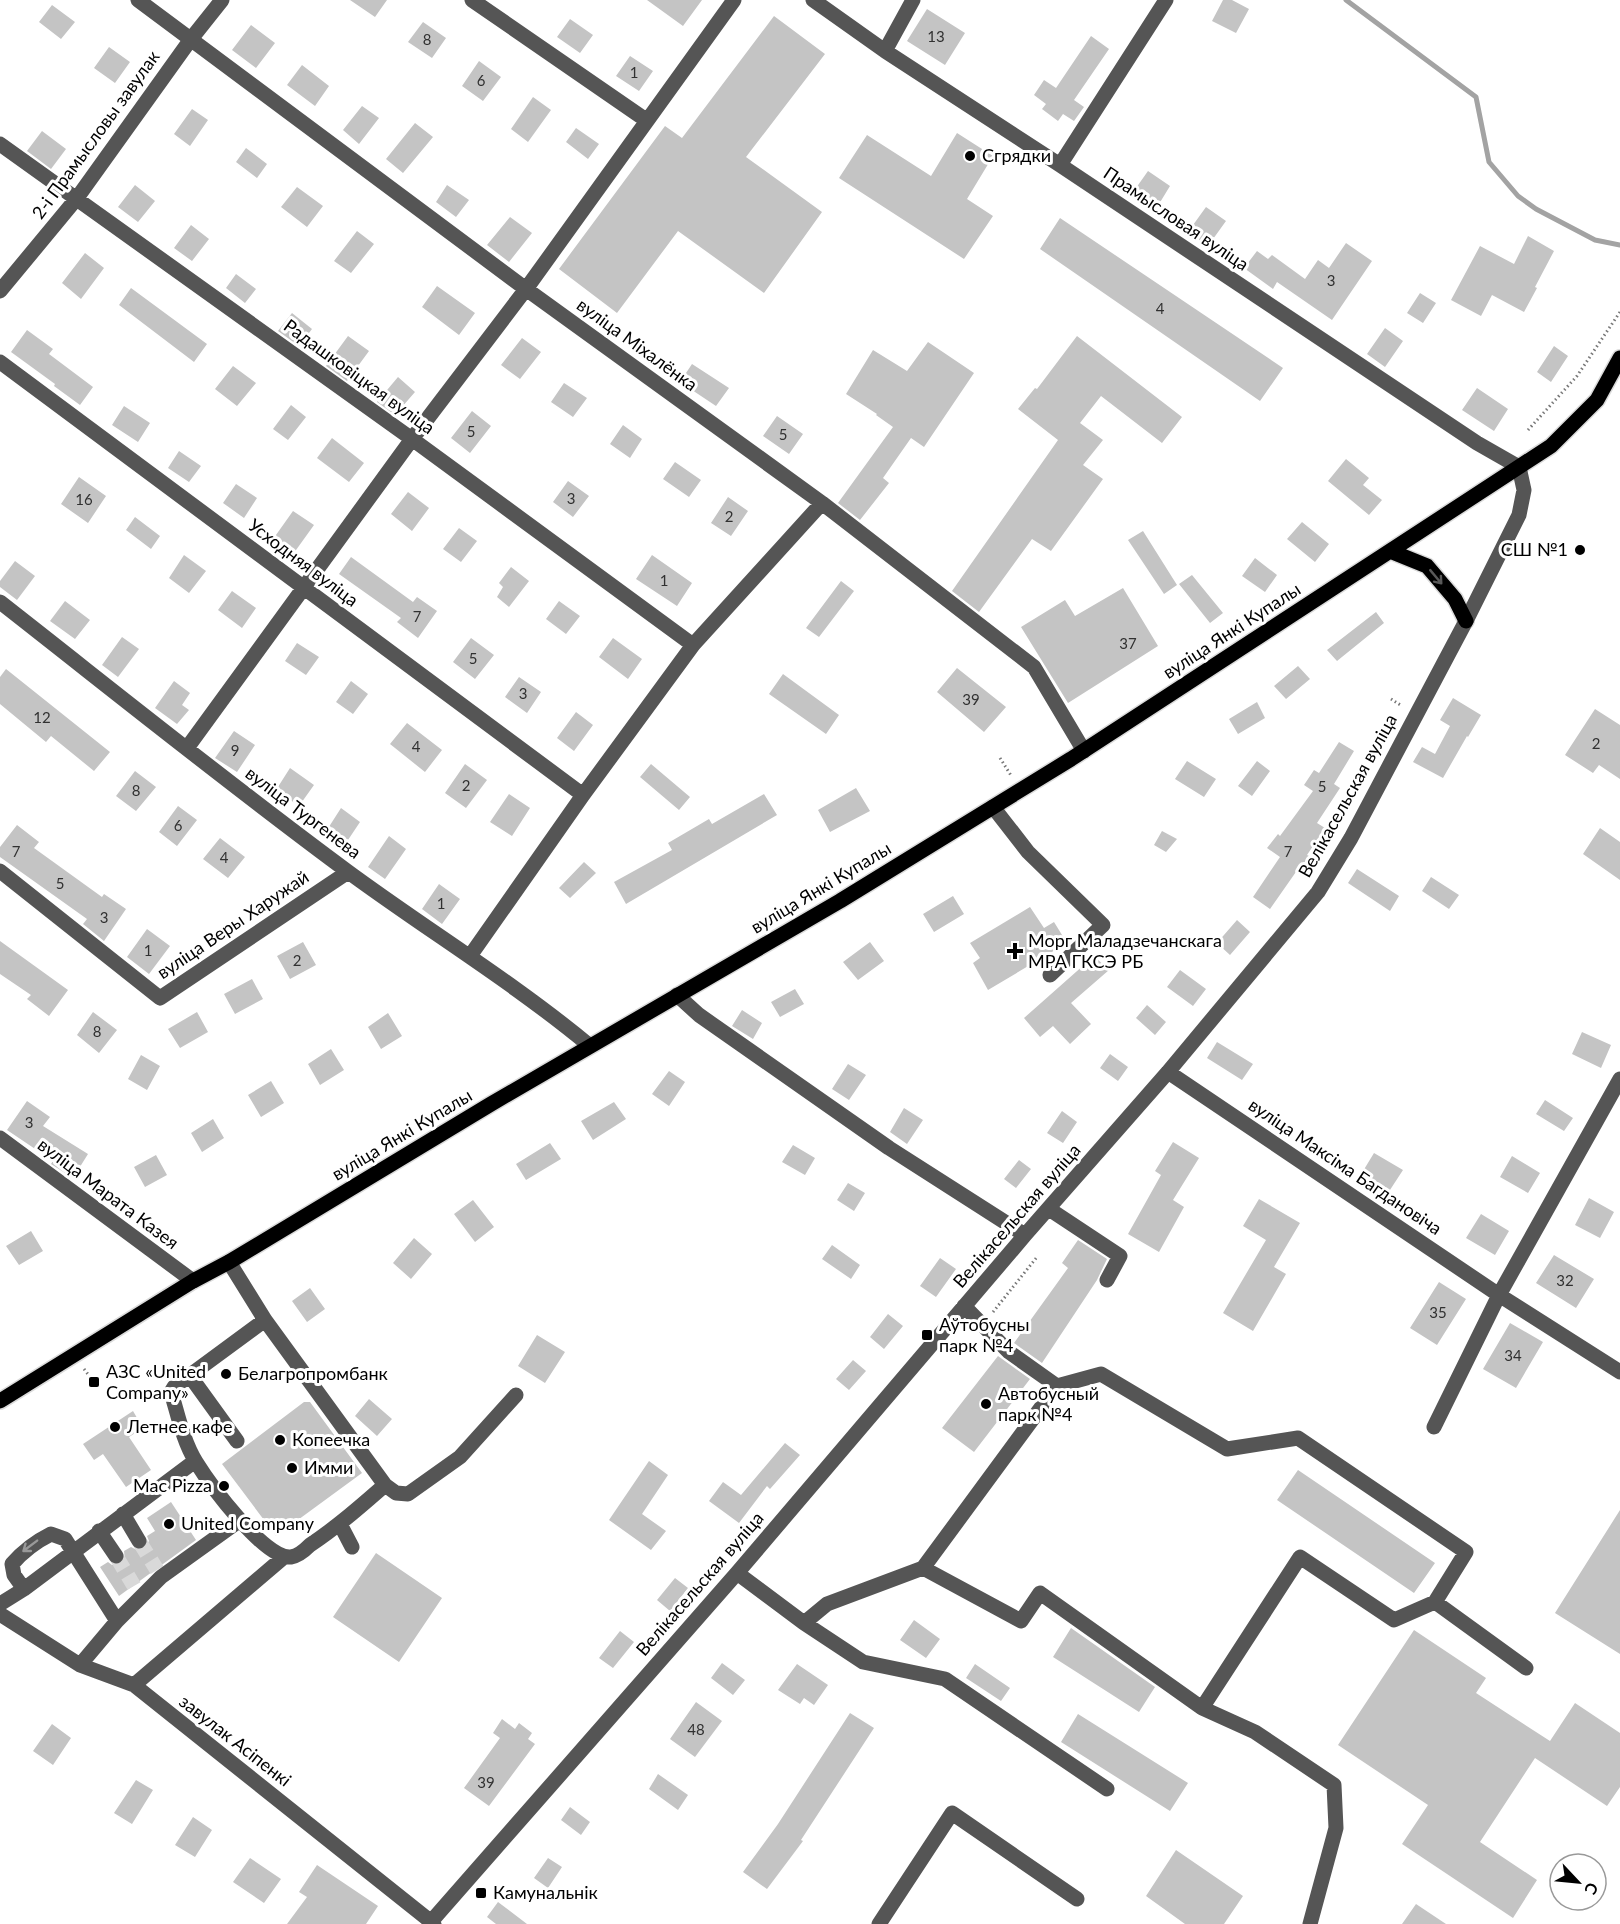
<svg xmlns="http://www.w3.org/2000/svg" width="1620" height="1924" font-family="Lato,sans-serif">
<rect width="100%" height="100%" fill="#fff"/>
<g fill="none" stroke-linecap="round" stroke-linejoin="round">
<path stroke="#a3a3a3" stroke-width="5" d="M1346 0 1476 97 1489 162 1518 196 1536 209 1595 240 1620 245"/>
</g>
<path fill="#c4c4c4" d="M350 0H387L375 17Z
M647 0H702L683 26Z
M1223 0H1232L1249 9 1236 33 1212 21Z
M52 5 75 22 61 39 39 22Z
M927 9 965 33 945 65 907 41Z
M774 16 825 54 746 157 822 212 764 293 678 231 617 313 559 269 665 126 682 138Z
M570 19 593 35 580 53 557 37Z
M423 22 446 38 432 58 408 42Z
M251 25 275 43 256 68 232 50Z
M1091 36 1109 49 1074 100 1084 107 1074 121 1063 114 1058 121 1042 109 1046 104 1034 95 1044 80 1056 88Z
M109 47 130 62 115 83 94 68Z
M630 56 653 71 639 91 616 76Z
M479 61 501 77 483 101 462 86Z
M302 65 329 86 315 106 287 85Z
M533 97 551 110 528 142 511 129Z
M362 106 379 118 359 144 343 130Z
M192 109 208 120 190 146 174 134Z
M415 123 433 137 403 173 386 159Z
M576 128 599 144 588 159 566 142Z
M42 131 66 149 51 169 27 151Z
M957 133 993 156 967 199 993 216 964 259 839 178 867 135 931 176Z
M246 148 267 164 257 178 236 162Z
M1148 171 1170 186 1159 204 1136 188Z
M135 185 155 201 138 222 118 207Z
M447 185 469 200 456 217 436 202Z
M297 187 323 206 307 227 281 207Z
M1206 207 1226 221 1208 246 1188 232Z
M510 217 532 233 509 262 487 245Z
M1060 218 1283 368 1260 401 1040 249Z
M191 225 209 239 192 261 174 248Z
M357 231 374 244 351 273 334 261Z
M1528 236 1554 251 1535 287 1537 288 1524 312 1492 295 1481 316 1451 300 1480 246 1514 264Z
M1346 243 1372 261 1332 320 1277 282 1273 289 1244 268 1257 251 1268 259 1272 255 1305 279 1318 260 1329 268Z
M85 253 104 268 81 299 62 283Z
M236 274 256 289 245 303 226 288Z
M437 286 475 313 459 335 422 307Z
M131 288 207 344 194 362 119 305Z
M1420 293 1436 303 1423 323 1407 313Z
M292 313 312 329 299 346 278 331Z
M1385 328 1403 341 1385 367 1367 354Z
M27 330 53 349 49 354 93 387 80 405 54 386 55 384 11 352Z
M348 336 369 351 347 381 326 366Z
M1077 336 1182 417 1162 443 1101 396 1080 423 1103 440 1083 465 1103 479 1051 551 1032 539 979 612 952 591 1058 440 1018 409 1035 388 1037 389Z
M522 338 541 352 520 379 501 365Z
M928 342 974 373 924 447 911 438 883 478 889 483 860 520 838 503 893 427 876 415 877 414 846 394 873 350 907 371Z
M1554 346 1568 356 1551 382 1537 372Z
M692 364 729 388 716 406 680 382Z
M233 366 256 383 237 406 215 389Z
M398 377 415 392 395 415 377 402Z
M564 383 587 398 573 417 551 402Z
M1477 388 1508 409 1494 431 1462 410Z
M291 405 306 417 288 440 273 429Z
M124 406 150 423 138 442 112 425Z
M472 411 491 426 470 453 451 438Z
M777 416 803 434 789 454 763 436Z
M623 425 642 439 630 458 610 444Z
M332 438 364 463 349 482 317 458Z
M179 451 201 466 189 482 168 468Z
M1346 459 1369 478 1363 485 1382 500 1369 515 1328 481Z
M675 462 701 480 689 497 663 479Z
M79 477 106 496 88 523 61 504Z
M568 481 589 496 573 517 553 502Z
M236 484 257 498 244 518 223 503Z
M408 492 429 508 412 531 391 514Z
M728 497 748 511 731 536 711 523Z
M293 511 314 525 291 557 271 542Z
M135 517 160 536 151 549 126 530Z
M1302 522 1329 544 1315 562 1287 539Z
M459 528 477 541 461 562 443 549Z
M1143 531 1177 585 1164 594 1128 540Z
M184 555 206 571 189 593 169 578Z
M652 555 692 583 677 606 636 579Z
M351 557 413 602 417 597 437 611 418 638 397 622 401 618 339 574Z
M1255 558 1277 575 1265 592 1242 576Z
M15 561 35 576 17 600 0 587V581Z
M511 567 529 581 509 607 497 597 503 587 499 583Z
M1192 575 1223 613 1210 623 1179 584Z
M841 581 854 591 819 637 806 628Z
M1123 588 1158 646 1068 703 1021 627 1065 600 1075 616Z
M232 591 256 608 242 628 218 610Z
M65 601 90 620 75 639 50 621Z
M559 601 580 616 566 634 546 619Z
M1376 612 1384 623 1337 661 1327 650Z
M122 637 139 649 118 677 102 665Z
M471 638 494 655 475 679 453 662Z
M613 638 642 659 628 679 599 657Z
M297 643 319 657 306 675 285 661Z
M1298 666 1310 679 1286 699 1274 686Z
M957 668 1006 707 984 732 937 692Z
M6 669 110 752 94 771 51 736 46 742 0 704V677Z
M783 674 839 715 826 734 769 694Z
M519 677 541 692 527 713 505 697Z
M174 681 190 693 182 705 189 710 177 724 155 708Z
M351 681 368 694 353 714 336 702Z
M1453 698 1481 715 1468 737 1467 736 1443 778 1413 762 1422 747 1435 754 1450 726 1440 720Z
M1257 702 1265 718 1238 734 1229 719Z
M1595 709 1620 725V779L1599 765 1593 773 1565 755Z
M576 712 593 725 574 751 557 738Z
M407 723 442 750 425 772 390 744Z
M234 731 255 745 237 772 215 758Z
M1339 742 1354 751 1334 784 1340 788 1317 823 1325 828 1307 855 1309 856 1299 870 1298 869 1270 909 1253 897 1280 857 1267 848 1278 834 1280 836 1313 791 1304 785 1314 770 1319 773Z
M1187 761 1216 779 1204 797 1175 779Z
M1257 761 1270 771 1252 796 1238 786Z
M465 764 487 780 466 808 445 793Z
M651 764 690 797 679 810 640 777Z
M290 768 314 785 299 806 276 790Z
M135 771 156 787 136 811 116 796Z
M856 788 870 811 830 832 818 810Z
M509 794 530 808 512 836 490 822Z
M764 794 777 815 626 904 614 882 672 850 668 843 709 819 712 824Z
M178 806 197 820 177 846 159 832Z
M341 808 360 822 344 846 325 833Z
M17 825 39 842 34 848 102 897 104 894 126 909 104 941 83 924 87 919 0 857V847Z
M1600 828 1620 842V880L1583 854Z
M1162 831 1177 839 1166 852 1154 845Z
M389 836 406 849 385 879 368 867Z
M220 838 245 857 228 878 203 859Z
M584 862 596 873 570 898 559 888Z
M1357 869 1399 896 1390 911 1348 883Z
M1431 877 1459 895 1449 909 1422 891Z
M439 884 460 899 442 924 422 909Z
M953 896 964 914 934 932 923 914Z
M1030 907 1044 928 1054 922 1067 943 988 990 973 963 980 958 970 943Z
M1237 920 1250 932 1230 955 1217 943Z
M147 929 170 946 149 974 127 957Z
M0 941 68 990 49 1016 27 999 31 995 0 974Z
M303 942 316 965 290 979 277 956Z
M870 942 884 961 858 980 843 962Z
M1094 956 1109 970 1071 1003 1091 1024 1070 1044 1053 1026 1040 1037 1024 1018Z
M1180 970 1206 989 1193 1006 1167 987Z
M252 979 263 999 235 1014 224 994Z
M795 989 804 1004 780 1017 771 1002Z
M1147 1005 1166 1022 1155 1035 1136 1018Z
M742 1010 762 1023 753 1039 732 1026Z
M93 1012 117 1030 99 1053 77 1035Z
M197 1012 208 1032 180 1048 168 1029Z
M388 1013 402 1036 381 1049 368 1027Z
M1582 1032 1611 1045 1601 1068 1572 1054Z
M1217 1042 1253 1064 1242 1080 1207 1058Z
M331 1049 344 1070 320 1085 308 1064Z
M1110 1054 1128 1067 1118 1081 1100 1068Z
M141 1055 160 1066 147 1090 128 1079Z
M848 1064 866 1075 849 1100 832 1089Z
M669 1071 685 1082 669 1106 652 1094Z
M271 1081 284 1103 261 1117 248 1095Z
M1545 1100 1573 1118 1564 1131 1536 1114Z
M27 1101 50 1117 43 1126 88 1154 73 1178 51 1164 53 1161 7 1130Z
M614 1102 626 1119 593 1140 581 1121Z
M904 1108 923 1120 907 1144 890 1132Z
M1062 1111 1077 1122 1063 1143 1047 1133Z
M213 1119 224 1138 202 1152 191 1133Z
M1173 1142 1199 1158 1173 1200 1184 1207 1159 1252 1128 1234 1161 1175 1155 1171Z
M550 1143 561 1159 526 1180 516 1164Z
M793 1145 815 1158 805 1175 782 1162Z
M1374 1153 1403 1170 1388 1193 1360 1176Z
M156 1155 167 1175 145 1187 134 1167Z
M1512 1156 1540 1173 1528 1193 1500 1177Z
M1019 1160 1031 1169 1016 1188 1004 1179Z
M848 1183 865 1193 854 1211 837 1200Z
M1589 1198 1614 1212 1600 1238 1575 1225Z
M1259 1199 1300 1223 1274 1267 1286 1274 1253 1331 1223 1313 1266 1240 1243 1226Z
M473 1200 494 1227 475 1242 454 1214Z
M1481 1214 1509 1231 1495 1255 1466 1238Z
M31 1231 43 1251 19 1265 6 1246Z
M414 1238 432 1254 411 1279 393 1263Z
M1078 1240 1107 1259 1097 1280 1042 1363 1014 1343 1068 1268 1062 1263Z
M832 1245 860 1265 851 1279 822 1259Z
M1554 1255 1594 1279 1576 1308 1536 1283Z
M940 1258 956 1269 936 1297 920 1286Z
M1439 1282 1466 1299 1437 1345 1410 1328Z
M310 1288 325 1309 307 1322 292 1301Z
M888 1314 903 1326 884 1349 870 1337Z
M1510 1323 1543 1342 1516 1388 1483 1369Z
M537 1335 565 1352 545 1383 518 1366Z
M998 1356 1030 1379 974 1452 942 1428Z
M853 1360 866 1371 849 1390 836 1379Z
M369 1399 392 1419 377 1436 355 1416Z
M304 1402H310L362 1473 276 1536 222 1464Z
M133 1411 143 1428 129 1437 151 1470 126 1487 103 1454 94 1460 83 1444Z
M785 1443 800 1455 770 1489 767 1486 739 1523 709 1501 723 1482 741 1495Z
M649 1461 668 1475 642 1514 666 1531 651 1550 609 1520Z
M1298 1470 1435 1563 1414 1593 1277 1500Z
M171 1502 196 1540 119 1596 100 1567 108 1562 112 1565 121 1564 125 1560 124 1551 131 1547 139 1551 144 1549 149 1541 147 1536 155 1531 147 1518Z
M1620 1510V1654L1555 1613Z
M376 1553 442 1598 399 1662 333 1617Z
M675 1578 688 1588 670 1611 657 1600Z
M914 1620 940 1639 926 1658 900 1640Z
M1071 1628 1155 1687 1139 1712 1053 1657Z
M1414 1630 1486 1678 1476 1693 1550 1741 1575 1703 1620 1733V1787L1607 1806 1535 1758 1480 1842 1537 1880 1513 1918 1402 1844 1428 1805 1338 1745Z
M620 1631 634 1642 613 1668 599 1658Z
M722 1663 745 1680 733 1695 711 1678Z
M797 1664 828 1685 814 1705 804 1698 800 1704 778 1690Z
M975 1664 1010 1688 1001 1701 966 1678Z
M696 1702 722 1721 695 1757 670 1739Z
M850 1713 874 1728 801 1840 803 1841 767 1889 743 1872 778 1824Z
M1078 1714 1188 1783 1170 1811 1061 1742Z
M502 1719 515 1729 519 1723 532 1733 528 1739 535 1744 489 1806 464 1788 500 1738 493 1733Z
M52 1724 71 1738 53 1765 33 1751Z
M658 1774 688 1795 678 1810 649 1789Z
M136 1780 153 1790 132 1824 114 1813Z
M570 1807 590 1822 581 1835 561 1820Z
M193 1817 212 1830 195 1857 175 1845Z
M1176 1850 1243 1896 1224 1924H1185L1146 1896Z
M250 1858 281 1879 264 1903 233 1882Z
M548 1858 562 1867 548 1888 534 1878Z
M317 1865 378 1906 366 1924H287L307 1897 299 1892Z
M498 1902 527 1924H496L487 1917Z
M1416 1904 1446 1924H1402Z"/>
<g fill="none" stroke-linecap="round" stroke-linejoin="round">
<path stroke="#d9d9d9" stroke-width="15" stroke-dasharray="15 8" stroke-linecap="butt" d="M139 1541 157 1570
M116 1556 134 1586"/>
<defs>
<path id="major" d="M1390 551 1427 566 1455 599 1466 621
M0 1401 193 1281 229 1262 491 1104 840 901 1071 759 1551 446 1597 400 1620 358"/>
</defs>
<use href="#major" stroke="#dbdbdb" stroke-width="18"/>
<path stroke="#777" stroke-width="3" stroke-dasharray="1.5 3" stroke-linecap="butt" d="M1528 430 1577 376 1620 312
M1391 699 1402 706
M1000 758 1012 777
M993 1312 1037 1257
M84 1369 94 1382"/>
<path stroke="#555" stroke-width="15" d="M138 0 526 289 822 503 1034 667 1084 751
M472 0 646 120
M885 51 913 0
M0 144 412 439 693 645
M1060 165 1166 0
M0 291 77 198 191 39 222 0
M0 362 583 795
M0 602C115 692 229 784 347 871 427 930 513 982 590 1046
M187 748 412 439 526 289 734 0
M993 807 1028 852 1103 925 1050 975
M0 871 160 998 348 872
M470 956 583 795 693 645 822 503
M677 995 699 1015 889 1148 1025 1235
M1168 1072 1499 1295 1620 1079
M0 1138 193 1281
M1049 1209 1120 1256 1107 1280
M229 1262 265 1320
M265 1320 385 1485C361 1506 337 1527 310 1545 305 1550 298 1556 291 1557 265 1560 209 1483 196 1462 183 1441 178 1415 171 1392L174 1387Z
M190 1376 237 1441
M1057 1386 1101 1374 1227 1449 1298 1438 1466 1552 1435 1602
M1434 1427 1499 1295 1620 1372
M385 1485 396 1493 408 1494 460 1457 516 1395
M123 1514 139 1541
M340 1524 352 1547
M99 1531 116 1556
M923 1568 1021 1621 1040 1593 1202 1708
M737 1573 804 1623 827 1604 923 1568 1057 1386 1009 1352 964 1306
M24 1589 14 1575 12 1564C24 1550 35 1542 51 1534L65 1539 117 1621 80 1665
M0 1604 24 1589 195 1461
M0 1614 80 1665 134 1685 434 1924
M117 1621 161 1577 239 1521
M804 1623 863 1662 945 1679 1107 1789
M134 1685 284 1557
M429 1924 737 1573 1025 1235 1168 1072 1318 892 1351 838 1466 621 1519 515 1524 490 1519 467 1477 443 1060 165 885 51 813 0
M879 1924 952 1813 1077 1899
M1310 1924 1336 1828 1334 1785 1255 1732 1202 1708 1300 1557 1394 1620 1435 1602 1526 1668"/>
<use href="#major" stroke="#000" stroke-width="15"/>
</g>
<defs><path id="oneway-shaft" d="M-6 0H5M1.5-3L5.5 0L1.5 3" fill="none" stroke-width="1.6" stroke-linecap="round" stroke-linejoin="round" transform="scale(1.5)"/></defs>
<use stroke="#595959" href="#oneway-shaft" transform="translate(1436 577) rotate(50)"/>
<use stroke="#999" href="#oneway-shaft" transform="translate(30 1546) rotate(143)"/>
<g fill="#000" stroke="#fff" stroke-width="2">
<circle cx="970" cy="156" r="6"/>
<circle cx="1580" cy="550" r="6"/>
<path d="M1012 942h6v6h6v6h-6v6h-6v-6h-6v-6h6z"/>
<rect x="921" y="1329" width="12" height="12" rx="3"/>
<circle cx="226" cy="1374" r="6"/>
<rect x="88" y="1376" width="12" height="12" rx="3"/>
<circle cx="986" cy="1404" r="6"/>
<circle cx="115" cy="1427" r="6"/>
<circle cx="280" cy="1440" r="6"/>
<circle cx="292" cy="1468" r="6"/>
<circle cx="224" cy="1486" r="6"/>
<circle cx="169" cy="1524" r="6"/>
<rect x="475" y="1887" width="12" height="12" rx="3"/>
</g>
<g text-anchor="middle" stroke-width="6" stroke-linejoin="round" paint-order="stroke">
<g font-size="15" fill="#313131">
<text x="936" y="42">13</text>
<text x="427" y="45">8</text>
<text x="634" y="78">1</text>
<text x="481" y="86">6</text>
<text x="1331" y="286">3</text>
<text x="1160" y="314">4</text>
<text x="471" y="437">5</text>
<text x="783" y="440">5</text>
<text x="571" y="504">3</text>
<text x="84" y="505">16</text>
<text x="729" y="522">2</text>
<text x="664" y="586">1</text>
<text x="417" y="622">7</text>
<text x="1128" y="649">37</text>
<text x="473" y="664">5</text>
<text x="523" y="699">3</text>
<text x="971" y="705">39</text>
<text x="42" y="723">12</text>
<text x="1596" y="749">2</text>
<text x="416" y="752">4</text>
<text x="235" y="756">9</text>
<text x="466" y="791">2</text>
<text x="1322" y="792">5</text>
<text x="136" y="796">8</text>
<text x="178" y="831">6</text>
<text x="16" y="857">7</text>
<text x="1288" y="857">7</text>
<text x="224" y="863">4</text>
<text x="60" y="889">5</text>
<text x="441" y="909">1</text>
<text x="104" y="923">3</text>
<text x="148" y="956">1</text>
<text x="297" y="966">2</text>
<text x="97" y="1037">8</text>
<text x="29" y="1128">3</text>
<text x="1565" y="1286">32</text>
<text x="1438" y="1318">35</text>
<text x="1513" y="1361">34</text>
<text x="696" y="1735">48</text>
<text x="486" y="1788">39</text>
</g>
<g font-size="18" fill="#000" stroke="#fff">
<text transform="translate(96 135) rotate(-54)" y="6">2-і Прамысловы завулак</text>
<text transform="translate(1176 219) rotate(34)" y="6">Прамысловая вуліца</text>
<text transform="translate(637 345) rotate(36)" y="6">вуліца Міхалёнка</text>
<text transform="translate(359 377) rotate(36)" y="6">Радашковіцкая вуліца</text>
<text transform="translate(303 563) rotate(37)" y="6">Усходняя вуліца</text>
<text transform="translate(1232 631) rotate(-33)" y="6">вуліца Янкі Купалы</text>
<text transform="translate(1348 796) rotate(-61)" y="6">Велікасельская вуліца</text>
<text transform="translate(303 813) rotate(37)" y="6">вуліца Тургенева</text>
<text transform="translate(821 888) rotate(-31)" y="6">вуліца Янкі Купалы</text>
<text transform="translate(233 925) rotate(-34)" y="6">вуліца Веры Харужай</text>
<text transform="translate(402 1135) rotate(-31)" y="6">вуліца Янкі Купалы</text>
<text transform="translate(1345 1167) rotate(34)" y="6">вуліца Максіма Багдановіча</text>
<text transform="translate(108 1194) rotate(37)" y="6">вуліца Марата Казея</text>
<text transform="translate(1017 1216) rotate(-49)" y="6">Велікасельская вуліца</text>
<text transform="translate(700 1584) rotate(-49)" y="6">Велікасельская вуліца</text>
<text transform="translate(235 1741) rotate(38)" y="6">завулак Асіпенкі</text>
</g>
<g font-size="18" fill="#000" stroke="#fff" text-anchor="start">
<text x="982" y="162">Сгрядки</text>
<text x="1568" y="556" text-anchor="end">СШ №1</text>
<text x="1028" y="947">Морг Маладзечанскага<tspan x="1028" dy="21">МРА ГКСЭ РБ</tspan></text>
<text x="939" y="1331">Аўтобусны<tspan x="939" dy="21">парк №4</tspan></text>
<text x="106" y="1378">АЗС «United<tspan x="106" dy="21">Company»</tspan></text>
<text x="238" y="1380">Белагропромбанк</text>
<text x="998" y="1400">Автобусный<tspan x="998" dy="21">парк №4</tspan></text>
<text x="127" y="1433">Летнее кафе</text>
<text x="292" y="1446">Копеечка</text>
<text x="304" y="1474">Имми</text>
<text x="212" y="1492" text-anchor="end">Mac Pizza</text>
<text x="181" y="1530">United Company</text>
<text x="493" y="1899">Камунальнік</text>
</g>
</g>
<g transform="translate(1578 1882) rotate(116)"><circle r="28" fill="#ffffff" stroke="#999999" stroke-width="1.5"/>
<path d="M0-4.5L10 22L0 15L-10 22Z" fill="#000000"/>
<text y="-9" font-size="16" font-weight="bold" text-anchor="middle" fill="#000000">С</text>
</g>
</svg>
